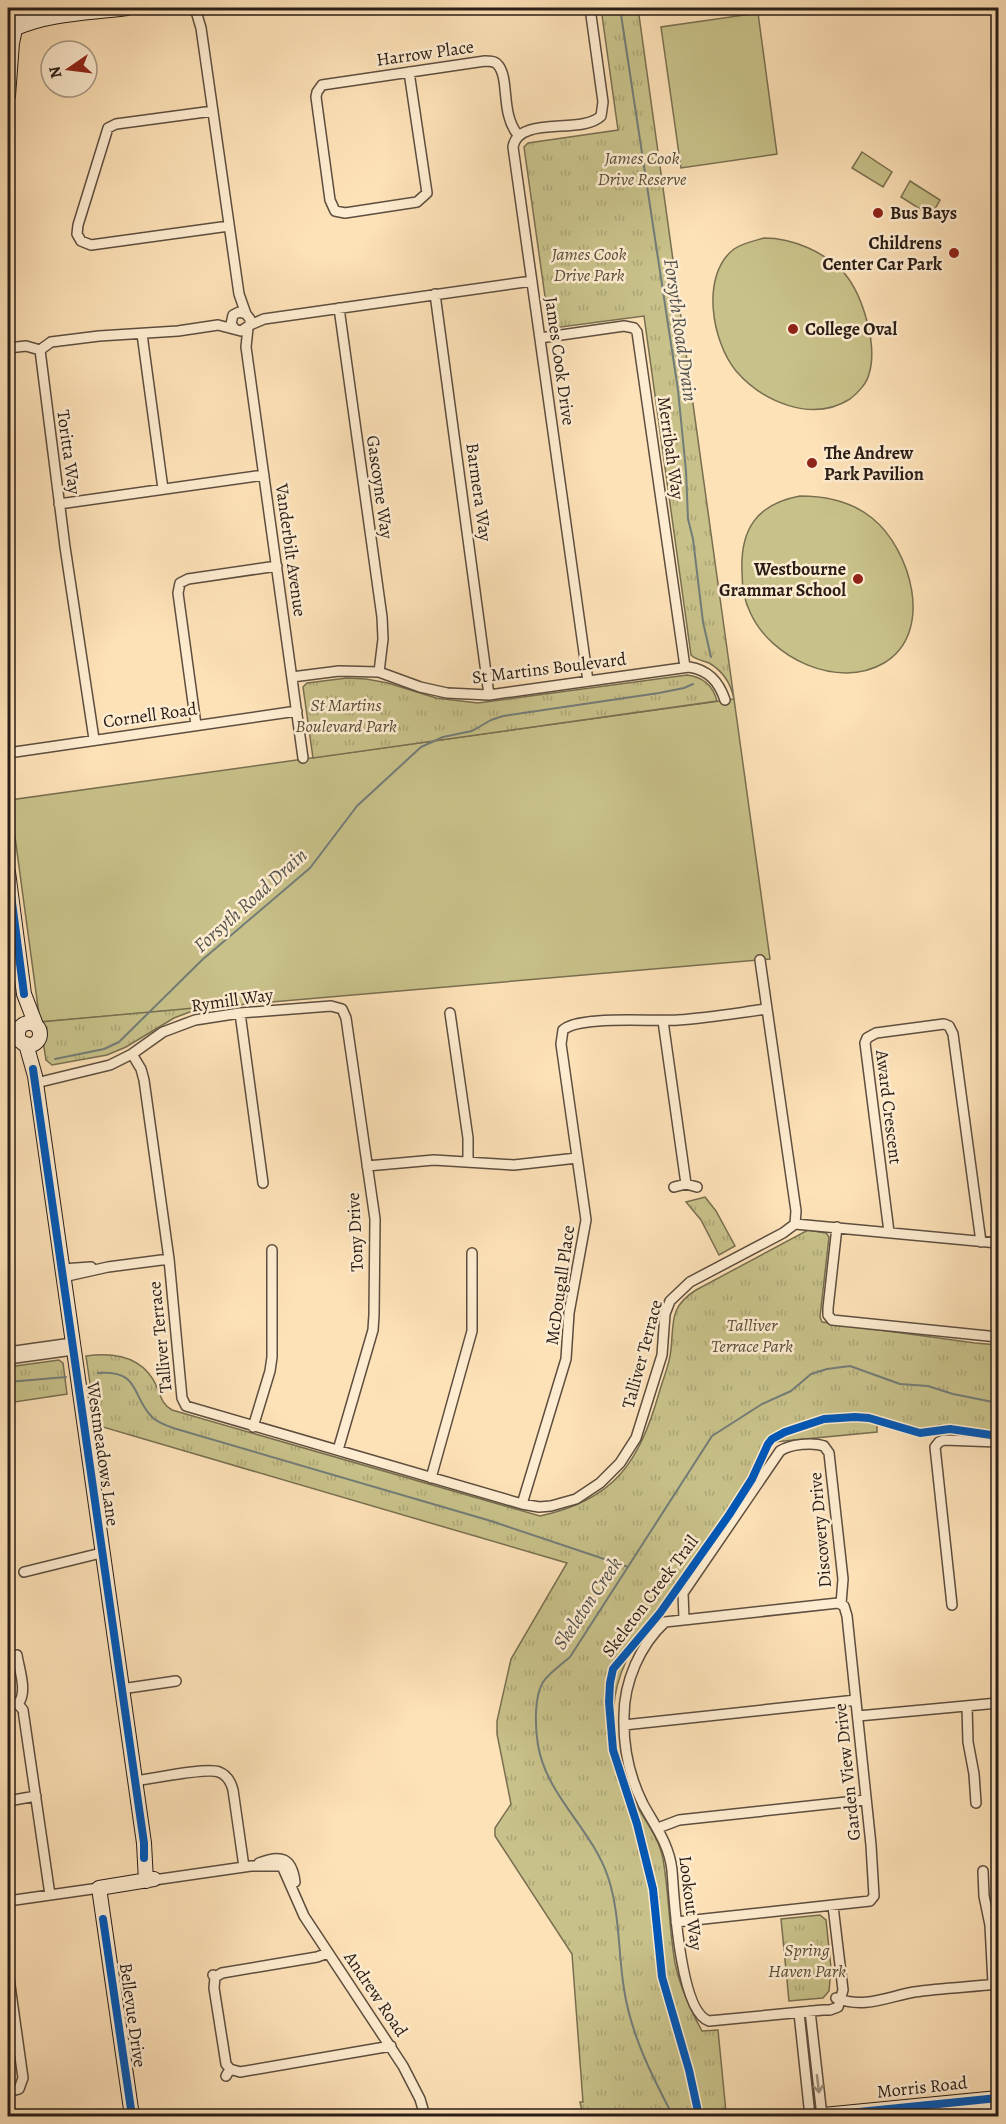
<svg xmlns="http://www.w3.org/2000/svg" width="1006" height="2124" font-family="Alegreya,serif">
<defs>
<pattern id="park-tufts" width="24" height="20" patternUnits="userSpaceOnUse" patternTransform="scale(1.5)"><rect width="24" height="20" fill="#c8c189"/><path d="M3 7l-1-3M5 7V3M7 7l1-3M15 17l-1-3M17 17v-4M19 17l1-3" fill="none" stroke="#aca576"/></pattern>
</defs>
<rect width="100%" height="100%" fill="#fde1b7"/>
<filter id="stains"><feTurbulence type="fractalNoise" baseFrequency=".00333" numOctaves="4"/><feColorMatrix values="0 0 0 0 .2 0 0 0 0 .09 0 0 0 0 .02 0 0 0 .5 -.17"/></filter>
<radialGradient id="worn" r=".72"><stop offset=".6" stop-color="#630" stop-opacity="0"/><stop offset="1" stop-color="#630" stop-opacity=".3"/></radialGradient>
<path fill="#c8c189" stroke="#786f50" stroke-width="1.5" d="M758 13 777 154 681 168 661 27Z
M862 152 892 172 883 187 852 168Z
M910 181 940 200 931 216 901 197Z
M764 238C793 238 825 252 845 274 863 296 878 346 869 374 867 383 858 393 850 399 812 423 763 402 736 371 712 342 700 275 734 249 743 243 754 241 764 238Z
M800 496C827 496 851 501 872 518 911 549 935 633 884 663 838 690 770 658 750 612 744 600 742 586 742 572 740 529 757 504 800 496Z
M734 699 770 959 40 1022 10 800Z"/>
<path fill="url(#park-tufts)" stroke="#786f50" stroke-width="1.5" d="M601 8H638L734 699C731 684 723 671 709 663 702 660 696 660 691 655L644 316 553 328 549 325 524 147 528 143 618 130Z
M687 675C703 677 713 685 717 701L313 758 303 687 307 683 347 678 366 679 388 683 436 698 478 703Z
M217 1006 195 1010 174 1018 126 1047 107 1055 52 1065 46 1060 40 1022Z
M705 1197 716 1211 735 1246 719 1255 701 1220 686 1202Z
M808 1230 826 1233 829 1237 820 1317 822 1322 975 1343 998 1345V1437L957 1434 940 1425 930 1428 925 1437 877 1423V1432L774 1442 632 1649C624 1664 618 1679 615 1696 610 1726 617 1772 632 1798 643 1818 659 1837 663 1859 669 1893 669 1929 675 1963 680 1987 690 2009 702 2031L718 2030 726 2112 679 2116H583L580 2102H583L572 1954 495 1836V1828L511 1804 497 1734V1721L511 1659 567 1563 96 1425 86 1356C115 1352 144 1357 157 1387 161 1397 162 1404 172 1410L540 1516C614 1500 639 1463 659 1393 663 1379 670 1364 671 1349 674 1322 669 1307 696 1290Z
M59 1360 63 1363 67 1394 8 1403V1367Z
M820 1915 826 1920 831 1968 829 1991 823 1998 789 2001 781 1919Z"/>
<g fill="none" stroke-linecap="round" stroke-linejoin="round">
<path stroke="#727c78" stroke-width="2" d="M620 8 678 390 686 471 688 519 693 539 703 622 711 657
M55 1059 104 1049 119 1042 202 960 310 868 357 806 421 747 443 737 472 731 491 720 503 716 659 693 684 688 693 684
M98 1373C141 1370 131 1396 152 1417 158 1423 166 1425 173 1428L491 1521 628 1567
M8 1382 66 1377
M673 2116C652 2076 631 2035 624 1989 618 1952 620 1913 608 1877 592 1829 546 1795 538 1745 535 1727 534 1697 543 1682 549 1673 562 1664 570 1657L712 1436 762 1404 791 1391 811 1374 827 1369 850 1366 900 1384 928 1386 953 1394 998 1403"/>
<defs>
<path id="street" d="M195 8 201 28 239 294 246 314
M409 72 427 193 417 202 345 213 335 211 330 200 316 97 317 92 322 85 485 61C490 61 495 61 498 65 510 79 500 113 518 135
M213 111 116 124 108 128 78 225 77 234 81 241 91 245 229 226
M435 294 489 695
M339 308 382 617 383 639 379 672
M250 325 264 319 532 281
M248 328 246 347 303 758
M142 334 163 489
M540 338 624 326 634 328 637 332 685 667
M8 348 26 346 40 350
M59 504 264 475
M292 677 339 671 379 672 420 687 447 693 489 695 689 667C709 670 719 682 725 700
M588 681 513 147C518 115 582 135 601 116L603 102 590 8
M196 725 178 593 180 583 188 579 277 566
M94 739 65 547 40 350 51 342 99 336 178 331 218 325 241 331 250 325V319L246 314 239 312 233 315 231 324 235 329
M8 753 297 711
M240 1013 263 1183
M450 1013 468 1138V1161
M663 1021 686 1184
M8 1034 19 1030
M8 1041 22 1042
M132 1054 141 1069 144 1080 169 1259 182 1398 186 1406 522 1504 539 1507 551 1506 576 1499 600 1483 620 1463 636 1438 662 1355 665 1314 670 1301 690 1282 783 1233 795 1224 796 1211 760 960
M36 1083 110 1065 132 1054 163 1032 195 1020 240 1013 331 1006 342 1009 346 1018 375 1219 374 1315 373 1330 338 1450
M367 1166 434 1160 514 1165 577 1158
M674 1187 686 1184 697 1187
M795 1224 998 1243
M837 1227 828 1308V1315L832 1320 998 1337
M889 1232 865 1043 867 1038 876 1033 944 1024 949 1026 953 1034 981 1242
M62 1269 91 1267
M63 1277 108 1267 169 1259
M8 1352 72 1343
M8 1359 73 1350
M253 1427 270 1371 272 1357V1250
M431 1478 472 1331V1253
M522 1504 566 1359 569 1313 586 1220 561 1044 563 1030C579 1015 654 1022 678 1020 708 1018 737 1013 767 1009
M24 1572 101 1553
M952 1605 935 1447 939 1442 944 1440 998 1442
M684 1619 683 1593 780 1451C790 1444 813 1442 824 1446L829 1453 843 1579 841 1604
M17 1655C19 1669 28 1692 18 1704
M121 1689 176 1681
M8 1702 18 1704 23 1710 50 1895
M967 1706 968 1742 974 1774 976 1803
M858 1716 998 1703
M624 1725 856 1700
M134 1781C152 1779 205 1767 219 1772 227 1775 231 1782 233 1790L244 1867
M8 1801 36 1796
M658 1828 679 1820 865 1800
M259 1863C281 1854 292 1858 295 1882
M983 1871 984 1896 990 1925 993 1984
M154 1880 251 1866H282L304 1916 403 2066 420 2099 425 2116
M8 1901 99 1888
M676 1922 870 1901 874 1896 871 1845 847 1616 844 1606 838 1603 665 1622C640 1645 624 1682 624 1716 623 1747 629 1776 643 1804 655 1826 669 1844 672 1870 674 1898 680 2012 709 2021L823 2010H830L838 2007 843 1990 833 1906
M8 1971 23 2078 19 2089 8 2092
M213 1975 215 1977 214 1988 226 2064 230 2069 226 2076
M215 1977 222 1973 317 1957 328 1953
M836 1998C864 2009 887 1997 914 1992 942 1988 970 1987 998 1984
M810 2011 822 2116
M799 2013 810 2116
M230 2069 240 2072 391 2046"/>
<path id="secondary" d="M13 13 41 17
M16 28C49 13 91 13 127 8
M8 96 12 43 15 29
M8 872 24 994 36 1025
M18 1034a11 11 0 1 1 22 0a11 11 0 1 1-22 0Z
M26 1044 35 1076 144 1843 146 1881
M132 2116 99 1888 154 1879
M813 2116 998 2098
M935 2116 998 2110"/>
</defs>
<use href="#street" stroke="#5d4e3f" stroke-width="12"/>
<use href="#secondary" stroke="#281d17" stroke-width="16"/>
<use href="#street" stroke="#feecd0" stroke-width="9"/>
<use href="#secondary" stroke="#feecd0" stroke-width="14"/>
<defs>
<path id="cycleway" d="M8 872 24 994
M33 1069 144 1843V1858
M103 1919 132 2116
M849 2113 998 2098
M699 2116 689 2070 662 1977 653 1889 637 1824 613 1750 609 1702 610 1683 613 1669 660 1613 729 1515 752 1479 768 1444 772 1439 785 1432 824 1419 855 1417 869 1418 920 1433 950 1429 998 1436"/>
</defs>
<use href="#cycleway" stroke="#feecd0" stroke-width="11"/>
<use href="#cycleway" stroke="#0057b8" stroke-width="8"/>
</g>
<defs><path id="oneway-shaft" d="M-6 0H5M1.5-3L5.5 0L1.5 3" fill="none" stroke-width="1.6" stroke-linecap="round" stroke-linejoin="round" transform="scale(1.5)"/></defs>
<use stroke="#9e8f7d" href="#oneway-shaft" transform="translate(818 2084) rotate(83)"/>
<g fill="#8f2418" stroke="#feecd0" stroke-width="2">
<circle cx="878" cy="213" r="6"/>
<circle cx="954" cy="253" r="6"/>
<circle cx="793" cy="329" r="6"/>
<circle cx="812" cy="463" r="6"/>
<circle cx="858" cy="579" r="6"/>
</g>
<g text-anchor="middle" stroke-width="5" stroke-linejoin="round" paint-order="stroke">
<g font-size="18" fill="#281d17" stroke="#feecd0">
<text transform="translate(425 53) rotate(-8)" y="6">Harrow Place</text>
<text transform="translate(560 361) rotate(82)" y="6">James Cook Drive</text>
<text transform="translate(671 448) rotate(82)" y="6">Merribah Way</text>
<text transform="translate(69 452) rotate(82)" y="6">Toritta Way</text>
<text transform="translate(380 487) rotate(82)" y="6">Gascoyne Way</text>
<text transform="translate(479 492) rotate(82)" y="6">Barmera Way</text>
<text transform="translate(291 550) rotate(82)" y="6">Vanderbilt Avenue</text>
<text transform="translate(549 668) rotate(-7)" y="6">St Martins Boulevard</text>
<text transform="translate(150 715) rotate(-8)" y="6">Cornell Road</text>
<text transform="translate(232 1000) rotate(-8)" y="6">Rymill Way</text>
<text transform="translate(889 1107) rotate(83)" y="6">Award Crescent</text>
<text transform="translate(355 1232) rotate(-93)" y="6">Tony Drive</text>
<text transform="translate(560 1285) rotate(-82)" y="6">McDougall Place</text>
<text transform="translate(160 1337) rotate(-96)" y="6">Talliver Terrace</text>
<text transform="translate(642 1354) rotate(-75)" y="6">Talliver Terrace</text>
<text transform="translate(103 1454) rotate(82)" y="6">Westmeadows Lane</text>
<text transform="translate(820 1530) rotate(-95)" y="6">Discovery Drive</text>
<text transform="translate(650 1596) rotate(-53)" y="6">Skeleton Creek Trail</text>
<text transform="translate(847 1772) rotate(-96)" y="6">Garden View Drive</text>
<text transform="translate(691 1903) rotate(83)" y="6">Lookout Way</text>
<text transform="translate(376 1994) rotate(56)" y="6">Andrew Road</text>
<text transform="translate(133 2015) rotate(82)" y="6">Bellevue Drive</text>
<text transform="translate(922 2087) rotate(-6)" y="6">Morris Road</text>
</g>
<g font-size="18" font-style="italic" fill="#584e39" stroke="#feecd0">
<text x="642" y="164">James Cook<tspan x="642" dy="21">Drive Reserve</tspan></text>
<text x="589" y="260">James Cook<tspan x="589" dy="21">Drive Park</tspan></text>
<text x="346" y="711">St Martins<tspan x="346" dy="21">Boulevard Park</tspan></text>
<text x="752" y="1331">Talliver<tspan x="752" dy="21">Terrace Park</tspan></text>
<text x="807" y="1956">Spring<tspan x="807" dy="21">Haven Park</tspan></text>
</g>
<g font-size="18" font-weight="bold" fill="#281d17" stroke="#feecd0" text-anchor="start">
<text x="890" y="219">Bus Bays</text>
<text x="942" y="249" text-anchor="end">Childrens<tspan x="942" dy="21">Center Car Park</tspan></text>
<text x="805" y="335">College Oval</text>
<text x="824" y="459">The Andrew<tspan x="824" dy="21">Park Pavilion</tspan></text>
<text x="846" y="575" text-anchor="end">Westbourne<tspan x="846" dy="21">Grammar School</tspan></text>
</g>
<g font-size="20" font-style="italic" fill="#535450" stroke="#feecd0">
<text transform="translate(681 330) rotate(82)" y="7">Forsyth Road Drain</text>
<text transform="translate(250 900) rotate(-42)" y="7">Forsyth Road Drain</text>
<text transform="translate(587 1603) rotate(-56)" y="7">Skeleton Creek</text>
</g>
</g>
<rect width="1006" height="2124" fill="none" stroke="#fde1b7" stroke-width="30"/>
<rect x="9" y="9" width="988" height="2106" fill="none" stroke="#281d17" stroke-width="3"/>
<rect x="15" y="15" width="976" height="2094" fill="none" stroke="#281d17" stroke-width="1.5"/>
<g transform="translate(69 69) rotate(256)"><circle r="28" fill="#feecd0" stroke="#a89986" stroke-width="1.5"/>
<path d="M0-4.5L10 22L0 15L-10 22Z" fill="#8f2418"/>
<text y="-9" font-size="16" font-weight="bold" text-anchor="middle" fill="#281d17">N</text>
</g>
<rect width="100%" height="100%" filter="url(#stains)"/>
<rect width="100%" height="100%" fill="url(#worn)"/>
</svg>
